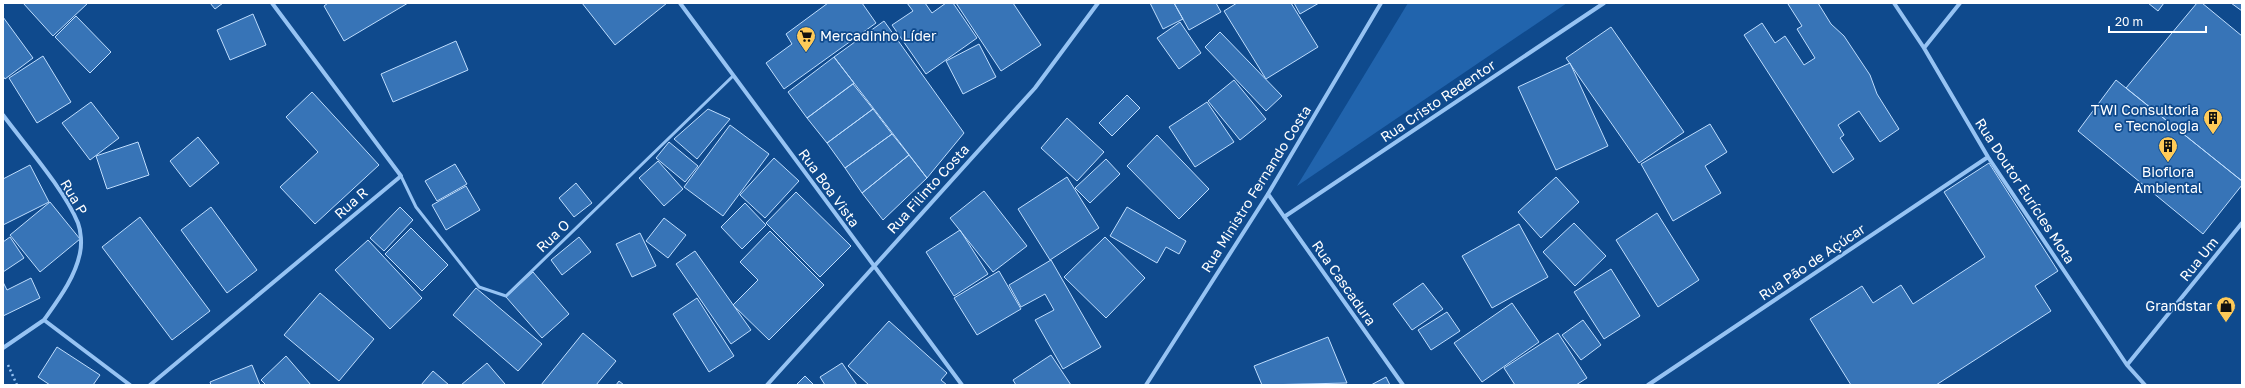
<svg xmlns="http://www.w3.org/2000/svg" width="2245" height="388" font-family="'Golos Text',sans-serif">
<rect width="100%" height="100%" fill="#0f4a8d"/>
<path fill="#2164ad" d="M1408 3H1567L1297 186Z"/>
<path fill="#3774b7" stroke="#beddfe" d="M23 3H88L53 36Z
M210 3H223L215 9Z
M328 3H408L344 41 324 6Z
M582 3H667L615 45Z
M828 3H862L876 23 784 89 766 63 792 44 786 34Z
M907 3H925L932 13 946 3H953L977 38 926 74 892 25 913 11Z
M956 3H1013L1041 45 1001 71Z
M1150 3H1174L1183 19 1163 29Z
M1174 3H1216L1221 12 1189 30Z
M1237 3H1291L1318 47 1266 79 1224 11Z
M1294 3H1319L1300 14Z
M1790 3H1818L1831 24 1844 36 1870 75 1877 94 1899 129 1880 142 1859 111 1838 125 1844 135 1840 138 1854 159 1833 173 1744 35 1762 23 1775 43 1785 36 1804 65 1815 58 1797 29 1802 26 1788 4Z
M2148 3H2164L2158 11Z
M2197 3H2202L2242 36V181L2126 88Z
M2231 3H2242V11Z
M253 14 266 45 230 60 217 30Z
M76 16 111 52 90 73 55 37Z
M3 17 33 58 5 79 3 76Z
M884 21 964 133 927 178 834 57Z
M1180 22 1201 53 1179 69 1157 38Z
M1611 27 1684 132 1639 163 1566 58Z
M1220 32 1282 96 1266 111 1205 47Z
M456 41 468 70 393 102 381 74Z
M979 44 996 77 963 94 946 61Z
M43 56 71 102 37 123 9 78Z
M834 57 854 83 807 118 788 92Z
M1570 63 1608 146 1556 170 1518 87Z
M1234 80 1266 119 1240 140 1208 101Z
M2116 80 2242 181V185L2203 234 2078 131Z
M853 84 873 109 827 143 807 118Z
M312 92 379 165 315 224 280 187 318 152 286 117Z
M1127 95 1140 108 1112 136 1099 123Z
M91 102 119 138 90 160 62 123Z
M1207 102 1234 142 1195 167 1169 127Z
M708 109 730 119 697 159 674 139Z
M873 109 892 134 845 168 827 143Z
M1067 118 1104 152 1077 181 1041 148Z
M1710 124 1727 152 1705 166 1721 193 1673 221 1641 164Z
M730 125 769 154 723 216 684 187Z
M892 134 909 155 862 193 845 168Z
M1157 135 1209 189 1179 219 1127 166Z
M198 137 219 163 190 187 170 161Z
M138 142 149 175 107 189 96 156Z
M669 142 698 166 685 182 656 158Z
M909 155 927 178 883 220 862 193Z
M774 158 799 181 765 218 740 195Z
M1106 159 1120 174 1090 203 1075 188Z
M658 161 683 189 664 206 639 178Z
M1989 163 2058 271 2035 286 2051 311 1936 385H1851L1810 319 1862 286 1873 303 1901 285 1913 304 1985 257 1944 192Z
M455 164 467 184 437 201 425 181Z
M30 165 49 202 3 225V179Z
M1067 177 1099 228 1050 260 1018 209Z
M1556 177 1579 202 1541 238 1518 212Z
M576 183 592 203 574 217 559 198Z
M466 186 480 210 446 230 432 205Z
M984 191 1027 246 993 272 950 218Z
M796 192 851 246 820 277 766 223Z
M50 202 80 239 40 272 10 235Z
M745 203 766 225 742 249 721 227Z
M211 207 257 270 227 293 181 230Z
M400 207 413 220 384 251 370 238Z
M1127 207 1186 241 1179 254 1166 247 1157 263 1110 236Z
M1657 213 1699 280 1658 307 1616 240Z
M140 217 210 311 172 340 102 247Z
M664 218 686 235 668 258 646 241Z
M1574 223 1606 256 1575 286 1543 252Z
M1519 224 1548 277 1492 308 1462 256Z
M411 228 448 265 422 291 385 254Z
M960 230 988 274 954 296 926 252Z
M770 231 824 285 769 340 733 305 758 280 740 262Z
M640 233 656 266 632 277 616 244Z
M10 237 24 258 3 272V242Z
M579 237 591 252 562 275 551 260Z
M1105 237 1145 278 1106 318 1064 277Z
M368 240 422 298 390 329 335 270Z
M695 251 751 330 731 344 676 264Z
M1051 260 1101 347 1063 369 1035 320 1054 310 1045 294 1021 307 1009 285Z
M1611 269 1640 316 1604 339 1574 292Z
M999 271 1021 309 977 335 954 298Z
M533 272 569 314 542 338 506 297Z
M31 278 40 298 3 316V282L7 290Z
M1423 283 1443 309 1412 330 1393 304Z
M476 288 542 344 518 371 453 315Z
M320 293 374 339 339 381 284 335Z
M697 298 734 356 709 372 673 314Z
M1512 303 1539 342 1482 382 1454 343Z
M1447 312 1460 331 1431 350 1418 330Z
M1583 320 1601 345 1581 360 1562 335Z
M889 321 947 373 941 380 947 385H869L848 366Z
M583 333 616 361 596 385H541Z
M1558 333 1587 378 1576 385H1515L1504 368Z
M1328 337 1347 383 1262 385 1254 366Z
M57 347 100 375 93 385H50L38 377Z
M1051 355 1071 385H1016L1013 380Z
M286 356 311 385H266L261 380Z
M487 363 505 384 503 385H461Z
M842 363 857 385H825L820 377Z
M252 365 260 385H211L210 382Z
M433 371 449 385H421Z
M805 376 814 385H796Z
M1386 377 1390 385H1371Z
M619 381 624 385H616Z"/>
<g fill="none" stroke-linecap="round" stroke-linejoin="round">
<path stroke="#96c3f3" stroke-width="2.5" stroke-dasharray="2 3" stroke-linecap="butt" d="M8 365 17 385"/>
<path stroke="#96c3f3" stroke-width="3" d="M401 176 416 207 479 287 506 296 733 76"/>
<path stroke="#96c3f3" stroke-width="4" d="M680 3 962 385
M1894 3 1924 48 1988 157 2127 365 2145 385
M1924 48 1960 3
M3 115C26 146 64 189 78 223 81 231 82 244 80 253 75 278 58 300 44 320
M1268 194 1403 385
M1284 217 1604 3
M3 348 44 320 130 385
M2127 365 2242 223
M150 385 401 176 272 3
M767 385 1035 88 1098 3
M1146 385 1268 194 1381 3
M1648 385 1988 157"/>
</g>
<defs>
<symbol id="supermarket-pin" viewBox="-11 -11 22 30"><path d="M0 17L-7.5 6A9.5 9.5 0 1 1 7.5 6Z" fill="#ffca58" stroke="#0f4a8d"/><path d="M-6-5.5h2.5l.6 2H6L4.5 2H-2.5L-4.4-4H-6ZM-1.5 3.2a1.3 1.3 0 1 0 .1 0ZM3 3.2a1.3 1.3 0 1 0 .1 0Z" fill="#111"/></symbol>
<symbol id="building-pin" viewBox="-11 -11 22 30"><path d="M0 17L-7.5 6A9.5 9.5 0 1 1 7.5 6Z" fill="#ffca58" stroke="#0f4a8d"/><path d="M-4-6H4V6H1V3H-1V6H-4ZM-2.5-4.3h1.7v1.8h-1.7ZM.8-4.3h1.7v1.8H.8ZM-2.5-1h1.7V.8h-1.7ZM.8-1h1.7V.8H.8Z" fill="#111"/></symbol>
<symbol id="shop-pin" viewBox="-11 -11 22 30"><path d="M0 17L-7.5 6A9.5 9.5 0 1 1 7.5 6Z" fill="#ffca58" stroke="#0f4a8d"/><path d="M-5-2.5h2.3a2.7 3.5 0 0 1 5.4 0H5L5.5 6h-11ZM-1.5-2.5h3a1.5 2.3 0 0 0-3 0Z" fill="#111"/></symbol>
</defs>
<g fill-rule="evenodd">
<use href="#supermarket-pin" x="795" y="25" width="22" height="30"/>
<use href="#building-pin" x="2202" y="107" width="22" height="30"/>
<use href="#building-pin" x="2157" y="135" width="22" height="30"/>
<use href="#shop-pin" x="2215" y="295" width="22" height="30"/>
</g>
<g text-anchor="middle" stroke-width="3.5" stroke-linejoin="round" paint-order="stroke">
<g font-size="14" fill="#fff" stroke="#0f4a8d" text-anchor="end">
<text x="820" y="41" text-anchor="start">Mercadinho Líder</text>
<text x="2199" y="115">TWI Consultoria<tspan x="2199" dy="16">e Tecnologia</tspan></text>
<text x="2168" y="177" text-anchor="middle">Bioflora<tspan x="2168" dy="16">Ambiental</tspan></text>
<text x="2212" y="311">Grandstar</text>
</g>
<g font-size="14" fill="#fff" stroke="#0f4a8d">
<text transform="translate(1438 101) rotate(-34)" y="5">Rua Cristo Redentor</text>
<text transform="translate(829 188) rotate(54)" y="5">Rua Boa Vista</text>
<text transform="translate(928 189) rotate(-48)" y="5">Rua Filinto Costa</text>
<text transform="translate(1256 189) rotate(-58)" y="5">Rua Ministro Fernando Costa</text>
<text transform="translate(2025 191) rotate(57)" y="5">Rua Doutor Eurícles Mota</text>
<text transform="translate(74 197) rotate(59)" y="5">Rua P</text>
<text transform="translate(351 203) rotate(-42)" y="5">Rua R</text>
<text transform="translate(553 236) rotate(-44)" y="5">Rua O</text>
<text transform="translate(2199 259) rotate(-51)" y="5">Rua Um</text>
<text transform="translate(1812 262) rotate(-34)" y="5">Rua Pão de Açúcar</text>
<text transform="translate(1344 283) rotate(55)" y="5">Rua Cascadura</text>
</g>
</g>
<rect width="2245" height="388" fill="none" stroke="#ffffff" stroke-width="8"/>
<path d="M2109 26v6h97v-6" fill="none" stroke="#ffffff" stroke-width="2"/>
<text x="2115" y="26" font-size="12" fill="#ffffff" stroke="#0f4a8d" stroke-width="3" paint-order="stroke">20 m</text>
</svg>
